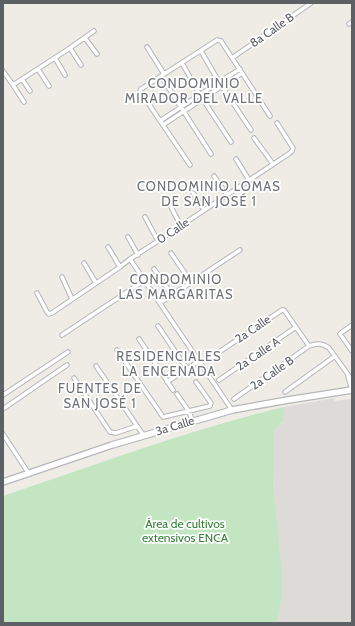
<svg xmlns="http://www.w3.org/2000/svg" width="355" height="626" font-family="Cabin,sans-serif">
<rect width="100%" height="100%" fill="#eeece5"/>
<path fill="#dddbd7" d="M335 398 334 401 352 399V623H276L281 601 273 473H274V432L276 428 282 424 283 422 284 407Z"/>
<path fill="#c3e5c2" d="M284 407 283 422C280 426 276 426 274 432V473H273C274 495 276 516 278 538 281 566 286 595 276 623H3V496C96 465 188 430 284 407Z"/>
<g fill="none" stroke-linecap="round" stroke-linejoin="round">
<defs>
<path id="minor" d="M349 24 352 22
M85 38 97 54
M147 47 164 74
M70 48 81 65
M201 51 219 82 251 130
M55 58 65 75
M232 58 311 3
M182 63 200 95 231 142
M38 69 49 86
M3 71 13 85 24 102
M161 76 211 154
M22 79 30 91
M13 85 70 48 94 31
M160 121 219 82 240 69
M163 125 242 73
M254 138 273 164
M236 159 249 180
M190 165 140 91 141 89 217 40 221 41 270 116
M214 176 227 195
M193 193 204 210
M171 207 181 226
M145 217 158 241
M128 237 138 255
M108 247 120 267
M171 253 191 282
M130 259 232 410
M84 263 96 283
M154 269 172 295
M62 277 72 299
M37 293 47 312 49 314 52 313 120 267 130 259 158 241 290 153 292 151 293 148 277 123
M160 303 240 250
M352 325 341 333 340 334 352 351
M158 326 187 369
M62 335 145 280
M139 339 173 390
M117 350 163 417 210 406 211 403 196 382
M207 360 282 310H284L309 346
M96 366 144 436
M348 376 352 390
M74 378 110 432 116 433 137 426
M219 380 296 327
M167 382 199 361
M285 392 335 356
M177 394 188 410 193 421
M3 395 68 352
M234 399 309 346C317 343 322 343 329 348L352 380
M3 409 67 365
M3 434 29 474"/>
<path id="secondary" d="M3 482 112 445 232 410 288 400 352 390"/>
</defs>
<use href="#minor" stroke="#b2b5b9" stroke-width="5.5"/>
<use href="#secondary" stroke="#b4b7bc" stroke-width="8"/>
<use href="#minor" stroke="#fff" stroke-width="3.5"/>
<use href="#secondary" stroke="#fff" stroke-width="5.5"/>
</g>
<g text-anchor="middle" stroke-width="3.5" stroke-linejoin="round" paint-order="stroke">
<g font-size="12" fill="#5d6065" stroke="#fff">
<text transform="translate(272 30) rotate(-35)" y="4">8a Calle B</text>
<text transform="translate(173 231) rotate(-34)" y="4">0 Calle</text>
<text transform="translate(253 329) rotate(-34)" y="4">2a Calle</text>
<text transform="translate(258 354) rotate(-34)" y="4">2a Calle A</text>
<text transform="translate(272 373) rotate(-35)" y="4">2a Calle B</text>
<text transform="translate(175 426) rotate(-17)" y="4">3a Calle</text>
</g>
<g font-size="12" fill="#38813a" stroke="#fff">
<text x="185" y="528">Área de cultivos<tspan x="185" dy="14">extensivos ENCA</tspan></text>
</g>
<g font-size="13" letter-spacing="1" fill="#6e7277" stroke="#fff">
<text x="194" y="88">CONDOMINIO<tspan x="194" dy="15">MIRADOR DEL VALLE</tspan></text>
<text x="209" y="191">CONDOMINIO LOMAS<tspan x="209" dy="15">DE SAN JOSÉ 1</tspan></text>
<text x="176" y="284">CONDOMINIO<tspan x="176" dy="15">LAS MARGARITAS</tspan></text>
<text x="169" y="361">RESIDENCIALES<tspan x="169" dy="15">LA ENCENADA</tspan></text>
<text x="100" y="393">FUENTES DE<tspan x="100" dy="15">SAN JOSÉ 1</tspan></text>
</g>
</g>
<rect width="355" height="626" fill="none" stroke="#5d6065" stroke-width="8"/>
</svg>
